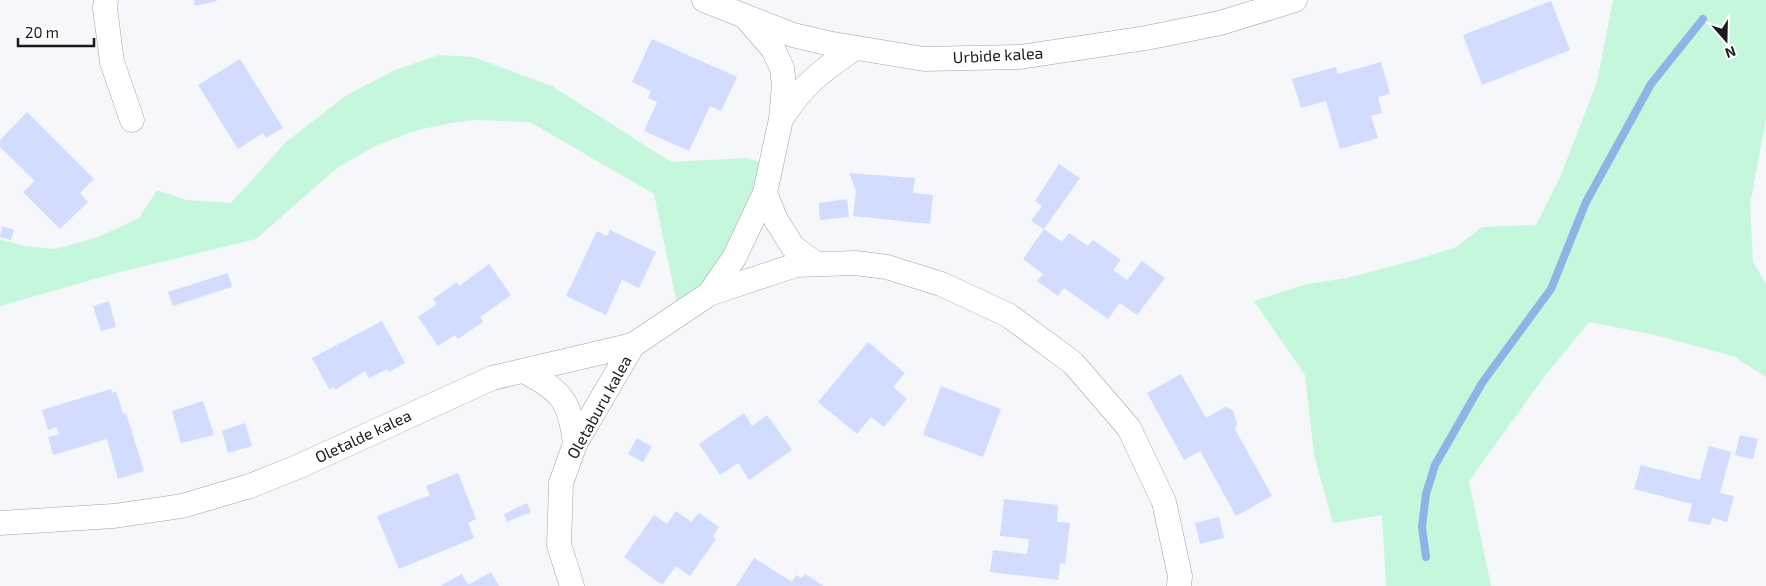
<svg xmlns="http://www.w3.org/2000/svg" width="1766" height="586" font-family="'Exo 2',sans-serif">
<rect width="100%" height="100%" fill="#f6f7fa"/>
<path fill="#c4f7dc" d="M1613 0H1766V119L1750 205 1753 262 1766 284V377L1733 356 1655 335 1589 322 1544 377 1469 481 1491 586H1386L1382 515 1333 523 1314 455 1305 375 1254 301 1307 284 1347 278 1419 259 1456 247 1482 227 1536 225 1561 175 1597 82Z
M439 55 473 57 552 86 671 162 746 158 763 163 743 222 708 277 677 304 654 194 530 122 474 120 451 123 418 130 377 145 337 168 256 239 116 273 0 306V239L24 246 56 249 98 237 139 218 157 190 186 200 231 203 286 142 347 95 395 70Z"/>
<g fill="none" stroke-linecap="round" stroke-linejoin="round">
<path stroke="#8bb5e4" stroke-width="8" d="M1426 557 1422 527 1426 494 1435 465 1482 383 1551 289 1586 202 1651 84 1703 19"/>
</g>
<path fill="#d1dcff" d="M194 0H217V1L195 6Z
M1551 1 1570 50 1482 85 1463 35Z
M652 39 737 77 721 111 710 106 689 151 644 131 657 102 648 98 651 91 632 82Z
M240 59 283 128 266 138 263 133 238 149 198 85Z
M1381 62 1390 94 1378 97 1382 113 1371 116 1378 138 1340 149 1326 101 1301 108 1292 79 1336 67 1338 74Z
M27 112 94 179 80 193 88 202 60 229 23 192 35 181 0 147V140Z
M1059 164 1080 178 1044 229 1062 242 1069 233 1088 246 1093 240 1121 260 1113 270 1127 280 1142 261 1165 278 1137 315 1120 303 1108 319 1064 288 1058 296 1037 281 1043 274 1023 259 1044 229 1031 221 1042 206 1035 201Z
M849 173 915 178 913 193 933 195 930 224 853 216 856 191Z
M847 199 849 217 820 220 819 203Z
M2 226 14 230 11 240 0 237Z
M610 230 656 252 639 288 622 280 606 315 566 296 597 231 607 236Z
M489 264 511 295 480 317 483 322 458 339 455 335 438 346 418 317 437 304 433 299 457 282 459 286Z
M228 273 232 287 173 306 168 292Z
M109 301 116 327 101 331 93 306Z
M382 321 405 363 389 372 387 369 369 378 365 371 335 390 334 387 329 389 312 358Z
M868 342 905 373 893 387 907 399 884 427 871 417 857 434 818 402Z
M1181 374 1206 418 1225 407 1233 410 1237 424 1235 429 1272 496 1236 516 1200 451 1184 460 1147 393Z
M941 386 1001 409 983 457 923 435Z
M111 389 112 393 116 391 123 414 126 413 144 471 118 479 107 439 53 455 48 437 59 434 56 427 48 430 42 410Z
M203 401 214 435 181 443 172 411Z
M744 413 752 426 767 415 792 450 749 480 738 463 720 475 699 444Z
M245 423 252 446 228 453 222 431Z
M1740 435 1758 439 1753 459 1735 455Z
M637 438 652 447 643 462 628 454Z
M1709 446 1731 452 1720 493 1734 496 1727 522 1712 518 1710 525 1688 521 1692 504 1634 489 1641 465 1700 480Z
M458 473 476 519 468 523 474 538 399 569 377 516 430 495 426 486Z
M1004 499 1058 505 1057 522 1070 523 1065 564 1060 563 1058 580 990 572 993 550 1027 554 1029 539 1000 536Z
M527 503 531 512 507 522 504 514Z
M676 511 691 522 699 513 719 527 713 536 716 539 690 576 676 566 662 585 624 557 654 515 667 524Z
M1219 517 1224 538 1200 544 1195 523Z
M754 558 792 582 796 575 802 578 805 574 824 586H736Z
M491 572 499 586H440L462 574 468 585Z"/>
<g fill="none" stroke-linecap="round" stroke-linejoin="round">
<defs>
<path id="minor" d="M106 0 105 8 112 62 132 120
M704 0 793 35 827 43 924 59 1020 57 1146 38 1220 23 1295 0
M782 118C803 84 823 70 855 48
M765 193 776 220 793 247 815 263
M709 294 734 258 765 193 781 119 784 85 782 68 773 49 747 19
M524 371C562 392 570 400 575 444
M0 523 114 516 182 506 250 486 302 465 492 378 633 345 709 294 796 265 855 263 887 267 941 284 1008 315 1073 363 1129 428 1164 502 1180 576 1179 586
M572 586 559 545 561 483 575 444 633 345"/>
</defs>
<use href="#minor" stroke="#a2a3a6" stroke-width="25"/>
<use href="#minor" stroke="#fff" stroke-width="24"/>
</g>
<g text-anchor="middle" stroke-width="4.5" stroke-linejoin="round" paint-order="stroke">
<g font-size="16" fill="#1b1b1c" stroke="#fff">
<text transform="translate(998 55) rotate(-3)" y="6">Urbide kalea</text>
<text transform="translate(599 407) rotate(-61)" y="6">Oletaburu kalea</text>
<text transform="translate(363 436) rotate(-25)" y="6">Oletalde kalea</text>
</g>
</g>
<g transform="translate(1726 40) rotate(160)" stroke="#ffffff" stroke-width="4" paint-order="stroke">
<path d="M0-4L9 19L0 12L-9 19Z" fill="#1b1b1c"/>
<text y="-8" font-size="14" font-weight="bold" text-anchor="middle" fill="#1b1b1c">N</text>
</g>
<path d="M18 38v8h76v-8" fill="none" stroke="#1b1b1c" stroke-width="2.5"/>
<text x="25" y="38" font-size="15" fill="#1b1b1c" stroke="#ffffff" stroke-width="4" paint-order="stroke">20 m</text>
</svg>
